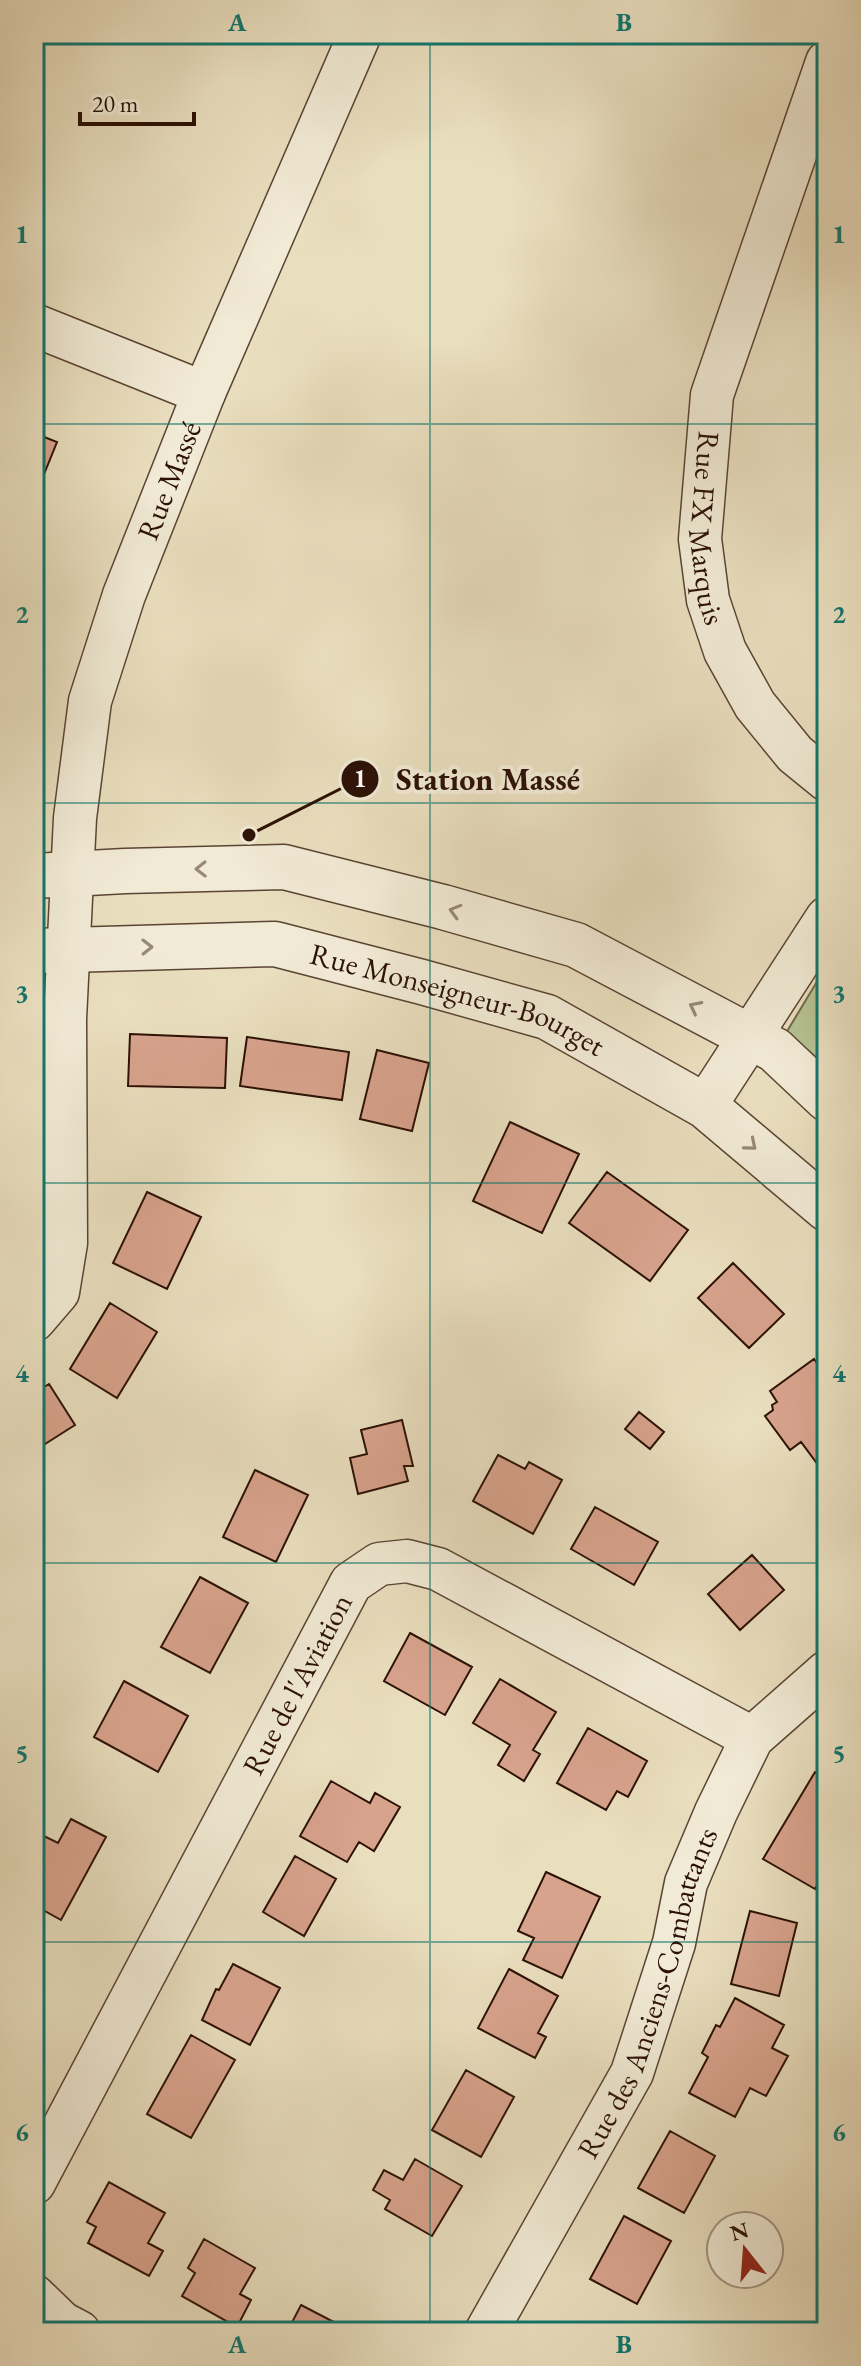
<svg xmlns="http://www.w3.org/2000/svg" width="861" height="2366" font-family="'EB Garamond',serif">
<rect width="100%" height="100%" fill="#e9debe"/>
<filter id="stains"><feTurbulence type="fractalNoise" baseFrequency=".0025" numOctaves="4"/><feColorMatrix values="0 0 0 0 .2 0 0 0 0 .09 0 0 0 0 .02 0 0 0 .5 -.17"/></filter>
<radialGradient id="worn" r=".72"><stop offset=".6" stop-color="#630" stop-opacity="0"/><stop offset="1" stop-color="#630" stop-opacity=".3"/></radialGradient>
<path fill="#b6c192" stroke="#71694c" stroke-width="2" d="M827 965V1066L786 1033Z"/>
<path fill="#d8a38d" stroke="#2c1106" stroke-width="2" d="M34 433 57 442 34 499Z
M130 1034 227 1038 225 1088 128 1086Z
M247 1037 349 1052 342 1100 240 1086Z
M377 1050 429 1063 412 1131 360 1119Z
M510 1122 579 1154 542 1233 473 1201Z
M607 1172 688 1230 650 1281 569 1223Z
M147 1192 201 1217 167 1289 113 1263Z
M733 1263 784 1314 749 1348 698 1298Z
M110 1303 157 1332 117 1398 70 1369Z
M814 1359 827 1377V1477L801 1442 790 1450 765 1416 773 1410 772 1405 777 1402 770 1391Z
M49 1384 75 1425 34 1451V1393Z
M639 1412 664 1432 650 1449 625 1429Z
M402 1420 413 1466H404L408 1481 358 1494 350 1458 367 1454 361 1430Z
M498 1455 525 1469 529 1462 562 1480 533 1534 473 1501Z
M255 1470 308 1495 276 1562 223 1537Z
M595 1507 658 1542 634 1585 571 1549Z
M752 1555 784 1590 740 1630 708 1594Z
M200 1577 248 1603 210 1673 161 1647Z
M410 1633 472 1667 445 1715 384 1681Z
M500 1679 556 1712 533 1750 540 1754 524 1781 498 1765 510 1745 473 1723Z
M124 1681 188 1716 158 1772 94 1737Z
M588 1728 647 1761 628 1797 617 1791 606 1810 557 1783Z
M815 1772 827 1779V1868L815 1889 763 1859Z
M331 1781 370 1803 375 1793 400 1807 374 1851 359 1842 347 1862 300 1836Z
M71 1819 106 1837 61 1920 34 1905V1849L42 1835 58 1843Z
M295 1856 336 1879 304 1936 263 1912Z
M546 1872 600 1897 562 1978 523 1960 534 1938 518 1931Z
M750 1911 797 1923 779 1996 731 1984Z
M233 1964 280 1988 250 2045 202 2020 216 1989 219 1990Z
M509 1969 558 1996 538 2033 546 2037 535 2058 478 2028Z
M735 1998 784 2025 772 2048 788 2056 766 2096 750 2088 735 2117 689 2093 708 2057 702 2053 716 2025 720 2027Z
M191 2035 235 2060 191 2138 147 2114Z
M466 2070 514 2097 481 2157 432 2130Z
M670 2131 715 2156 684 2213 638 2188Z
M415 2159 462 2186 432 2236 385 2209 390 2200 373 2190 384 2170 403 2180Z
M109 2182 165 2213 148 2243 163 2251 149 2276 88 2243 96 2227 87 2222Z
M624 2216 671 2241 637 2304 590 2279Z
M204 2239 255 2268 240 2294 251 2300 237 2327 182 2296 195 2273 188 2268Z
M301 2305 353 2332H287Z"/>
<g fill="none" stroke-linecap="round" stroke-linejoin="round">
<defs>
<g id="minor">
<path id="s1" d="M827 62 712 395 700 539 708 600 725 651 755 705 795 754 827 780"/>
<path d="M34 325 204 393"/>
<path d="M705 1106 827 918"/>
<path id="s2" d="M34 1320 58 1292 66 1243 65 1019 75 818 90 701 124 595 204 393 360 34"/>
<path id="s3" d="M34 2183 351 1583 379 1564 407 1561 438 1569 752 1738"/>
<path d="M34 2296 62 2323 79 2332"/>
<path id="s4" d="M486 2332 632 2073 674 1943 686 1883 716 1812 752 1738 827 1672"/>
</g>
<g id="tertiary">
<path d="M34 876 125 871 284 867 443 907 576 945 775 1050 827 1099"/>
<path id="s5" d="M34 951 275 944 422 982 547 1017 705 1106 827 1209"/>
</g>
</defs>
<use href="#minor" stroke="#5b4434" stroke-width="45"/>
<use href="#tertiary" stroke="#5b4434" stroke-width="47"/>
<use href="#minor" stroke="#f1ead5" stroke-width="42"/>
<use href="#tertiary" stroke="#f1ead5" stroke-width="44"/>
</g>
<defs><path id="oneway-chevron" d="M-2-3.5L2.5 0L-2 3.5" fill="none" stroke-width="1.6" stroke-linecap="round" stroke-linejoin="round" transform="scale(2)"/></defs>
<g stroke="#988878">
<use href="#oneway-chevron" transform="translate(201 869) rotate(179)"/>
<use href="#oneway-chevron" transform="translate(455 911) rotate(-164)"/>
<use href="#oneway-chevron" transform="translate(147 947) rotate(-1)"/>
<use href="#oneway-chevron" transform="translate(695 1007) rotate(-153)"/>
<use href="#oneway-chevron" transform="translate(751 1145) rotate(40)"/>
</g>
<path fill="none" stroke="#0f766e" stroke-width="2" stroke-opacity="0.55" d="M430 34V2332M34 424H827M34 803H827M34 1183H827M34 1563H827M34 1942H827"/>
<g text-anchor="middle" stroke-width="8" stroke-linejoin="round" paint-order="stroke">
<g font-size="30" fill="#2c1106" stroke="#f1ead5">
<text dy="10" stroke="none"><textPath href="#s2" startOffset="864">Rue Massé</textPath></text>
<text dy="10" stroke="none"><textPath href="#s1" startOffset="486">Rue FX Marquis</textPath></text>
<text dy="10" stroke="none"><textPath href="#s5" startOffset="432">Rue Monseigneur-Bourget</textPath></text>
<text dy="10" stroke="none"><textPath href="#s3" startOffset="564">Rue de l'Aviation</textPath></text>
<text dy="10" stroke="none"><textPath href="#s4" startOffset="378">Rue des Anciens-Combattants</textPath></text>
</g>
</g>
<path fill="none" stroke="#2c1106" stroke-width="3" d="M249 835L360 779"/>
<g fill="#2c1106" stroke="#f1ead5" stroke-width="3">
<circle cx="249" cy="835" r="8"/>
<circle cx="360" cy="779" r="20"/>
</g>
<g font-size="24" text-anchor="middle" font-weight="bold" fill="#fff">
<text x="360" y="787">1</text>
</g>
<g font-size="32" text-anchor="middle" font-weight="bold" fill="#2c1106" stroke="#f1ead5" stroke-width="8" stroke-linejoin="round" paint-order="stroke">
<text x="488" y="790">Station Massé</text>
</g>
<rect width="861" height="2366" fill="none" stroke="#e9debe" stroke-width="88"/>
<g transform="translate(745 2250) rotate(343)"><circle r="38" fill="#f1ead5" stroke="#a29382" stroke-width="2"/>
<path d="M0-6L14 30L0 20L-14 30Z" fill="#8f2418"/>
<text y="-12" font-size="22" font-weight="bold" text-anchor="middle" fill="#2c1106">N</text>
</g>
<path d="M80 112v12h114v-12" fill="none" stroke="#2c1106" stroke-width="4"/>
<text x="92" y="112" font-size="24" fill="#2c1106" stroke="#f1ead5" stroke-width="6" paint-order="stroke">20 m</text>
<rect x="44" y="44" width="773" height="2278" fill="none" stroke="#0f766e" stroke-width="3"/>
<g font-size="26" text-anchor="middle" font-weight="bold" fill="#0f766e">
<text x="237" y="31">A</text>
<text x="624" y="31">B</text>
<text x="22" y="243">1</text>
<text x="839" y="243">1</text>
<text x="22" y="623">2</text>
<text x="839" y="623">2</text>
<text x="22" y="1002">3</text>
<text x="839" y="1002">3</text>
<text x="22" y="1382">4</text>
<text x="839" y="1382">4</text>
<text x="22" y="1762">5</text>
<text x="839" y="1762">5</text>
<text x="22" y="2141">6</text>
<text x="839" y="2141">6</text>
<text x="237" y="2353">A</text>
<text x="624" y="2353">B</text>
</g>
<rect width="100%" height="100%" filter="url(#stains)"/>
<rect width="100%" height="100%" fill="url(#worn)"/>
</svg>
